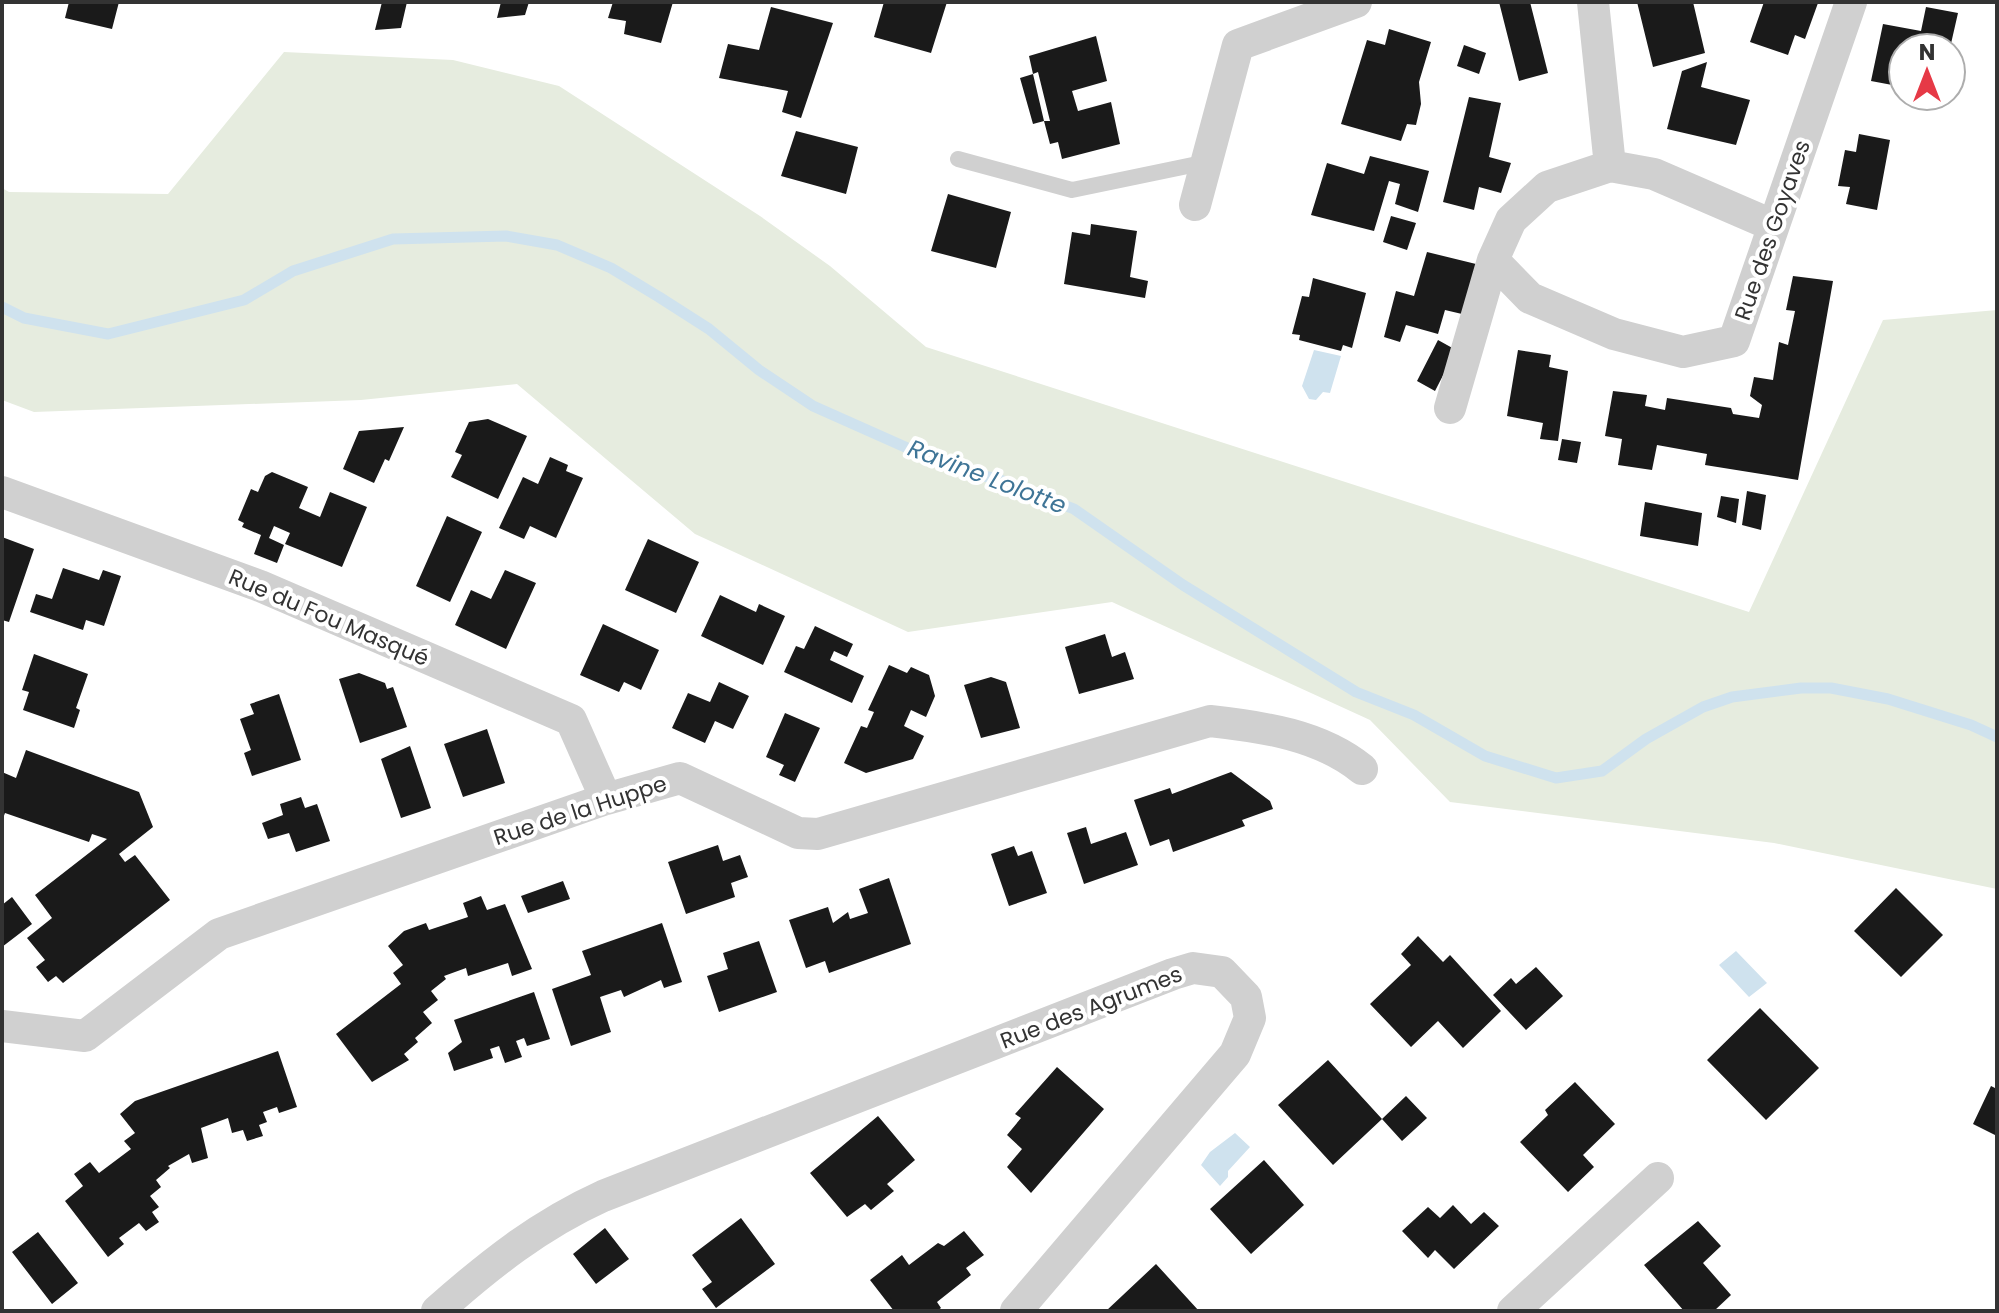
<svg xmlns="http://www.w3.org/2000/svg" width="1999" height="1313" font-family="Poppins,sans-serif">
<rect width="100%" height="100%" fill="#fff"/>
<path fill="#e6ecdf" d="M284 52 453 60 559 86 760 216 830 266 926 347 1749 612 1883 320 1997 310V889L1774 843 1450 802 1370 720 1112 602 908 632 695 534 517 384 361 400 34 412 2 400V188L9 192 168 194Z"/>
<path fill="#cfe2ee" d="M1314 350 1341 356 1330 393 1323 392 1316 400 1309 399 1302 386Z
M1736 951 1767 983 1749 997 1719 965Z
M1235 1133 1250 1147 1228 1171V1177L1220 1186 1201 1165 1210 1152Z"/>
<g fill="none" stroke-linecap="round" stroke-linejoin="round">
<path stroke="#cfe2ee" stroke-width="11" d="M2 307 24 318 108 334 244 300 293 271 393 239 506 236 557 245 611 268 659 297 709 329 759 370 813 406 959 471 998 479 1074 509 1183 585 1356 692 1414 715 1485 756 1556 778 1602 771 1646 739 1703 707 1732 697 1801 688H1831L1888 699 1971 725 1997 737"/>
</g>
<path fill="#1a1a1a" d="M69 2H119L112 29 65 18Z
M382 2H407L401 28 375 30Z
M501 2H529L525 15 497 18Z
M613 2H673L661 43 624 34 626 21 608 18Z
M884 2H947L931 53 874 37Z
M1499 2H1530L1548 73 1519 81Z
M1637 2H1693L1705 53 1653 67Z
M1764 2 1818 3 1805 39 1795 35 1788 55 1750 42Z
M771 7 833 23 801 118 782 112 788 91 719 78 728 44 759 50Z
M1926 7 1958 13 1950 48H1903V87L1871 81 1883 24 1921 31Z
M1389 29 1431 42 1419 82 1421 104 1416 125 1407 124 1401 141 1341 124 1367 40 1385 45Z
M1096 36 1107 81 1072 91 1078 111 1111 102 1120 144 1062 159 1058 142 1050 144 1044 121H1050L1038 72 1033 74 1029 56Z
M1464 45 1486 53 1479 74 1457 66Z
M1707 62 1701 87 1750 100 1736 145 1667 129 1682 71Z
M1033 74 1044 121 1033 124 1020 78Z
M1469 97 1501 103 1489 157 1511 163 1501 193 1479 187 1474 210 1443 202Z
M796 131 858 147 846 194 781 176Z
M1859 134 1890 140 1877 210 1846 204 1850 187 1838 186 1845 150 1856 152Z
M1370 156 1429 171 1418 212 1395 204 1400 184 1389 181 1374 231 1311 215 1327 163 1364 174Z
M948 194 1011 212 996 268 931 251Z
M1391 216 1416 223 1407 250 1383 242Z
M1091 224 1137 231 1130 277 1148 281 1145 298 1064 284 1072 232 1090 235Z
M1427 252 1476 264 1462 314 1445 310 1438 334 1406 325 1400 342 1384 337 1396 291 1414 296Z
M1793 276 1833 281 1798 480 1705 465 1707 454 1657 445 1652 470 1618 465 1622 439 1605 436 1613 391 1647 395 1645 406 1665 410 1667 398 1731 408 1733 414 1759 418 1762 405 1750 396 1754 377 1773 380 1779 342 1788 345 1795 311 1786 310Z
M1313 278 1366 293 1352 348 1343 345 1341 351 1299 340 1300 335 1292 334 1302 296 1309 297Z
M1438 340 1456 350 1435 391 1417 381Z
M1518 350 1551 355 1549 367 1568 371 1558 441 1540 439 1543 423 1507 416Z
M488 419 527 436 498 499 451 477 462 455 455 452 469 422Z
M404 427 389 461 385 459 374 483 343 469 359 431Z
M1562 439 1581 442 1577 463 1558 460Z
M550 457 568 465 566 471 583 478 556 538 530 526 524 539 499 528 523 477 538 484Z
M272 472 308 487 299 508 320 517 330 492 367 507 342 567 285 544 290 533 274 526 269 538 284 545 277 563 254 554 261 535 242 527 244 523 238 520 251 489 258 492 265 476Z
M1747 491 1766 495 1761 530 1742 525Z
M1721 496 1739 499 1736 523 1717 517Z
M1645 502 1702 513 1698 546 1640 536Z
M447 516 482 532 450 602 416 586Z
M2 537 34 549 9 622 2 620Z
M648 539 699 562 676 613 625 590Z
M63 568 99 580 103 570 121 576 104 626 86 620 83 630 30 612 36 594 52 599Z
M505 570 536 583 506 649 455 625 471 590 491 599Z
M720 595 756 612 759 604 785 616 763 665 701 636Z
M603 624 659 650 641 690 624 682 619 692 580 675Z
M815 626 853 644 847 657 834 651 830 660 864 676 852 703 784 672 796 646 804 649Z
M1105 634 1112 657 1125 652 1134 679 1079 694 1065 647Z
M34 654 88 674 76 708 80 710 74 728 23 710 29 692 22 690Z
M889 665 907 673 911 667 929 675 935 696 926 717 911 710 904 726 924 736 913 759 866 773 844 763 861 726 867 728 874 712 868 710Z
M359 673 385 683 387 689 393 687 407 727 360 743 339 679Z
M991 677 1006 682 1020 728 981 738 964 685Z
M719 682 749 696 733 729 715 721 705 743 672 728 688 693 710 702Z
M279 694 301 760 252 776 244 753 251 750 240 719 254 714 250 704Z
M785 713 820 728 795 782 779 775 784 765 766 757Z
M487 729 505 783 463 797 444 744Z
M410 746 431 808 401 818 381 759Z
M26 750 139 792 153 827 119 854 125 862 135 855 170 900 63 983 56 976 48 982 36 967 45 960 27 938 52 918 35 895 107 839 92 834 89 842 5 813 2 821V772L16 778Z
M1231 772 1270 801 1273 809 1242 820 1245 826 1173 852 1169 839 1150 846 1134 800 1170 788 1172 794Z
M301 797 305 808 317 804 330 841 296 852 289 833 268 839 262 823 283 815 280 804Z
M1086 827 1091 844 1126 832 1138 865 1084 884 1067 833Z
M718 845 723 861 740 855 748 877 731 883 735 897 686 914 668 862Z
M1014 846 1018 856 1032 851 1047 893 1009 906 991 854Z
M889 878 911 944 829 973 825 961 806 968 789 920 828 907 833 923 848 912 850 919 868 913 859 889Z
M563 881 570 899 528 913 521 896Z
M1896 888 1943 935 1901 977 1854 931Z
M481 896 487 910 505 904 532 969 512 976 508 963 468 976 466 968 444 976 446 979 431 991 438 1000 423 1012 432 1023 415 1038 418 1042 404 1054 409 1060 372 1082 336 1034 401 984 393 973 403 965 388 946 404 931 426 923 429 930 468 917 463 903Z
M12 897 32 924 2 947V905Z
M662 923 682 982 664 988 661 980 624 997 621 990 600 997 611 1032 571 1046 552 989 591 975 582 951Z
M1418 936 1443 962 1450 955 1501 1011 1463 1048 1438 1021 1411 1047 1370 1004 1411 965 1401 954Z
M759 941 777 992 719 1012 707 976 728 969 723 953Z
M1536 967 1563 996 1526 1030 1493 995 1511 978 1516 984Z
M534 992 550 1039 527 1046 524 1038 516 1041 522 1057 505 1063 499 1046 490 1049 493 1058 454 1071 448 1053 462 1042 454 1020Z
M1760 1008 1819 1068 1766 1120 1707 1060Z
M278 1051 297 1107 279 1113 277 1107 263 1112 267 1122 259 1125 263 1136 247 1141 243 1130 232 1133 228 1118 201 1128 208 1158 192 1163 189 1154 168 1166 170 1168 156 1180 161 1187 150 1196 159 1207 152 1212 159 1222 146 1231 139 1223 119 1238 124 1244 108 1257 65 1201 83 1186 74 1174 90 1162 99 1173 131 1149 124 1141 135 1133 120 1114 135 1101Z
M1328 1060 1382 1119 1333 1165 1278 1105Z
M1057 1067 1104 1109 1031 1193 1007 1167 1022 1149 1007 1135 1021 1118 1015 1114Z
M1575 1082 1615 1124 1583 1155 1594 1167 1568 1192 1520 1142 1548 1115 1545 1110Z
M1991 1086 1997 1089V1136L1973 1124Z
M1406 1096 1427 1118 1402 1141 1382 1119Z
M878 1116 915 1160 887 1184 894 1191 871 1210 865 1204 847 1217 810 1173Z
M1264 1160 1304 1205 1251 1254 1210 1209Z
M1453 1205 1471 1224 1484 1212 1499 1226 1454 1269 1435 1250 1428 1258 1402 1231 1428 1207 1440 1218Z
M741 1218 775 1264 716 1308 702 1289 712 1282 692 1255Z
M1698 1221 1721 1246 1703 1263 1731 1295 1714 1311H1684L1644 1265Z
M605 1228 629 1259 596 1284 573 1254Z
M964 1231 984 1255 966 1268 971 1275 937 1302 941 1308 937 1311H894L870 1280 902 1255 909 1265 938 1243 944 1246Z
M38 1232 78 1283 52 1304 12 1252Z
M1156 1264 1199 1311H1106Z"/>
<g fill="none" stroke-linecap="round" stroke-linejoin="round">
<path stroke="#d0d0d0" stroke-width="16" d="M958 159 1072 190 1207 162"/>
<path stroke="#d0d0d0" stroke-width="32" d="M1593 2 1610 166
M1195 205 1238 45 1356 2
M1493 260 1530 298 1614 334 1683 352 1734 341 1851 2
M1450 408 1493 260 1511 220 1547 187 1610 166 1654 174 1772 225
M2 492 260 586 571 720 606 799
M2 1026 85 1036 219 934 606 799 680 778 798 833 818 834 1210 721C1264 727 1320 735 1362 769
M437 1311C489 1265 539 1225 603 1196L1173 974 1193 968 1222 972 1246 997 1250 1018 1235 1054 1016 1311
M1513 1311 1658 1178"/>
</g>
<g text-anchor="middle" stroke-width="8" stroke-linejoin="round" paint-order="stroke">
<g font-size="22" fill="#333" stroke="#fff">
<text transform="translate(1772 230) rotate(-71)" y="8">Rue des Goyaves</text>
<text transform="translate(329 617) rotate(23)" y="8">Rue du Fou Masqué</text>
<text transform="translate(580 810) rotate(-18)" y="8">Rue de la Huppe</text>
<text transform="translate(1091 1007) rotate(-21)" y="8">Rue des Agrumes</text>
</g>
<g font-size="24" font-style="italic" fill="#3f7597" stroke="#fff">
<text transform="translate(987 477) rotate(21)" y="8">Ravine Lolotte</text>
</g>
</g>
<rect width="1999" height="1313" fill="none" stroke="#333333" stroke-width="8"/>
<g transform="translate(1927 72)"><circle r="38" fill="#ffffff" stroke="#adadad" stroke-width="2"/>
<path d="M0-6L14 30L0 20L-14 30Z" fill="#e63946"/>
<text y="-12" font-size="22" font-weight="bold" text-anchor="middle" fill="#333333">N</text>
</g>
</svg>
